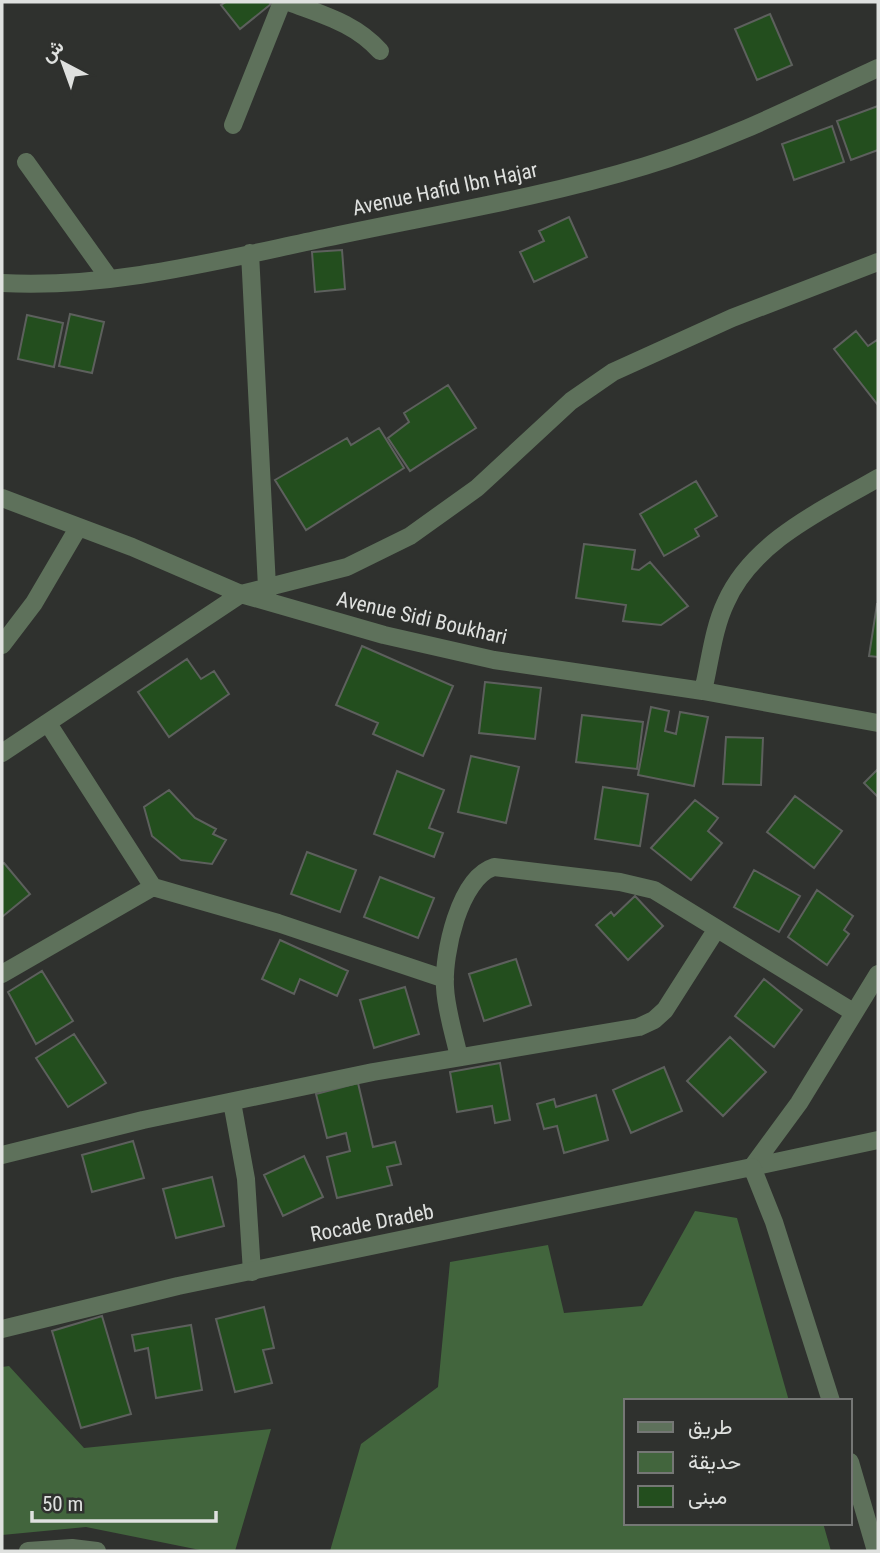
<svg xmlns="http://www.w3.org/2000/svg" width="880" height="1553" font-family="'Roboto Condensed',Vazirmatn,sans-serif">
<rect width="100%" height="100%" fill="#2f312e"/>
<path fill="#42653d" d="M695 1211 737 1218 789 1401H626V1523H823L831 1551H330L361 1444 438 1387 450 1262 548 1245 564 1313 642 1306Z
M9 1366 84 1448 271 1429 235 1551H205L86 1527 2 1535V1367Z"/>
<path fill="#234e1e" stroke="#5d605d" stroke-width="2" d="M226 2H269L271 4 240 29 221 5Z
M770 14 792 65 757 80 735 29Z
M878 106V150L851 160 837 121Z
M832 126 844 162 794 180 782 144Z
M569 217 587 257 534 282 520 252 544 241 539 231Z
M342 250 345 289 315 292 312 252Z
M70 314 104 322 92 373 59 366Z
M27 315 63 323 54 367 18 359Z
M856 331 868 346 877 340 878 342V405L834 349Z
M448 385 476 428 410 471 388 438 409 422 404 413Z
M379 428 404 468 306 530 275 480 347 438 351 445Z
M696 481 717 516 695 529 699 536 664 556 640 514Z
M584 544 635 550 632 569 639 570 650 562 688 606 661 625 623 621 626 605 576 598Z
M877 604H878V657L869 656Z
M362 646 453 686 423 756 373 734 378 723 336 705Z
M187 659 201 679 214 671 229 694 169 737 138 692Z
M485 682 541 688 535 739 479 733Z
M651 707 669 711 665 731 676 734 680 712 708 717 694 786 638 775Z
M582 715 643 722 637 769 576 762Z
M726 737 763 738 761 785 723 784Z
M471 756 519 767 506 823 458 812Z
M878 769V797L864 783Z
M397 771 444 790 429 828 443 833 434 857 374 834Z
M603 787 648 794 640 846 595 839Z
M169 790 195 818 216 829 213 834 226 840 212 864 181 860 152 836 144 807Z
M795 796 842 831 814 868 767 832Z
M695 800 718 818 708 831 722 843 691 880 651 848Z
M307 852 356 870 340 912 291 894Z
M4 863 30 894 2 917V864Z
M754 870 800 896 779 932 734 907Z
M380 877 434 898 418 938 364 917Z
M817 890 853 916 844 930 849 934 827 965 788 937Z
M635 896 663 926 628 960 596 925 611 912 614 916Z
M280 940 348 971 337 996 300 979 294 994 262 979Z
M516 959 531 1005 484 1021 469 974Z
M42 971 73 1021 36 1044 8 992Z
M764 979 802 1010 774 1047 735 1016Z
M405 987 419 1034 374 1048 360 1000Z
M74 1034 106 1083 68 1107 36 1058Z
M730 1037 766 1072 723 1116 687 1081Z
M500 1063 510 1120 495 1123 492 1106 457 1112 450 1072Z
M664 1067 682 1111 631 1133 613 1090Z
M358 1083 373 1147 395 1142 401 1164 387 1167 392 1185 337 1198 327 1157 350 1151 346 1133 327 1138 316 1094Z
M596 1095 608 1140 564 1153 557 1126 544 1129 537 1104 554 1099 556 1107Z
M133 1141 144 1178 92 1192 82 1155Z
M304 1156 323 1197 283 1216 264 1175Z
M212 1177 224 1226 176 1238 163 1189Z
M264 1307 274 1348 263 1350 272 1383 235 1392 216 1319Z
M102 1316 131 1414 81 1428 52 1331Z
M191 1325 202 1390 156 1398 148 1348 135 1351 132 1335Z"/>
<g fill="none" stroke-linecap="round" stroke-linejoin="round">
<path stroke="#5e715b" stroke-width="18" d="M289 2C323 15 355 23 380 51
M233 125 282 2
M26 162 109 278
M250 253 267 587
M2 283C110 289 220 260 325 238 432 215 540 198 645 166 726 142 802 103 878 68
M2 498 132 547 241 594 384 635 494 660 703 691 878 723
M2 645 34 603 78 528
M703 691C710 662 713 629 726 602 753 541 823 510 878 478
M49 725 153 887 278 923 445 979
M2 753 241 594 347 567 410 536 477 488 571 401 613 372 732 318 878 262
M2 974 153 887
M459 1057C454 1034 446 1010 445 987 443 954 459 878 494 867L620 882 654 890 853 1012
M232 1102 246 1179 252 1272
M2 1155 143 1120 373 1072 639 1027 654 1020 665 1010 716 930
M752 1167 799 1103 878 974
M752 1167 878 1140
M28 1551 72 1548 97 1551"/>
<path stroke="#5e715b" stroke-width="18" d="M2 1329 178 1286 752 1167 774 1222 831 1401
M850 1462 876 1551"/>
</g>
<g text-anchor="middle" stroke-width="5" stroke-linejoin="round" paint-order="stroke">
<g font-size="21" fill="#dfe1df" stroke="#2f312e">
<text transform="translate(445 189) rotate(-12)" y="7">Avenue Hafid Ibn Hajar</text>
<text transform="translate(422 618) rotate(13)" y="7">Avenue Sidi Boukhari</text>
<text transform="translate(372 1223) rotate(-11)" y="7">Rocade Dradeb</text>
</g>
</g>
<rect width="880" height="1553" fill="none" stroke="#dfe1df" stroke-width="7"/>
<rect x="624" y="1399" width="228" height="126" fill="#2f312e" stroke="#757775" stroke-width="2"/>
<rect x="638" y="1422" width="35" height="10" fill="#5e715b" stroke="#757775" stroke-width="2"/>
<text x="688" y="1434" font-size="21" fill="#dfe1df">طريق</text>
<rect x="638" y="1452" width="35" height="21" fill="#42653d" stroke="#757775" stroke-width="2"/>
<text x="688" y="1469" font-size="21" fill="#dfe1df">حديقة</text>
<rect x="638" y="1486" width="35" height="21" fill="#234e1e" stroke="#757775" stroke-width="2"/>
<text x="688" y="1504" font-size="21" fill="#dfe1df">مبنى</text>
<g transform="translate(63 63) rotate(319)" stroke="#2f312e" stroke-width="5" paint-order="stroke">
<path d="M0-5L12 26L0 18L-12 26Z" fill="#dfe1df"/>
<text y="-10" font-size="19" font-weight="bold" text-anchor="middle" fill="#dfe1df">ش</text>
</g>
<path d="M32 1511v10h184v-10" fill="none" stroke="#dfe1df" stroke-width="3.5"/>
<text x="42" y="1511" font-size="21" fill="#dfe1df" stroke="#2f312e" stroke-width="5" paint-order="stroke">50 m</text>
</svg>
